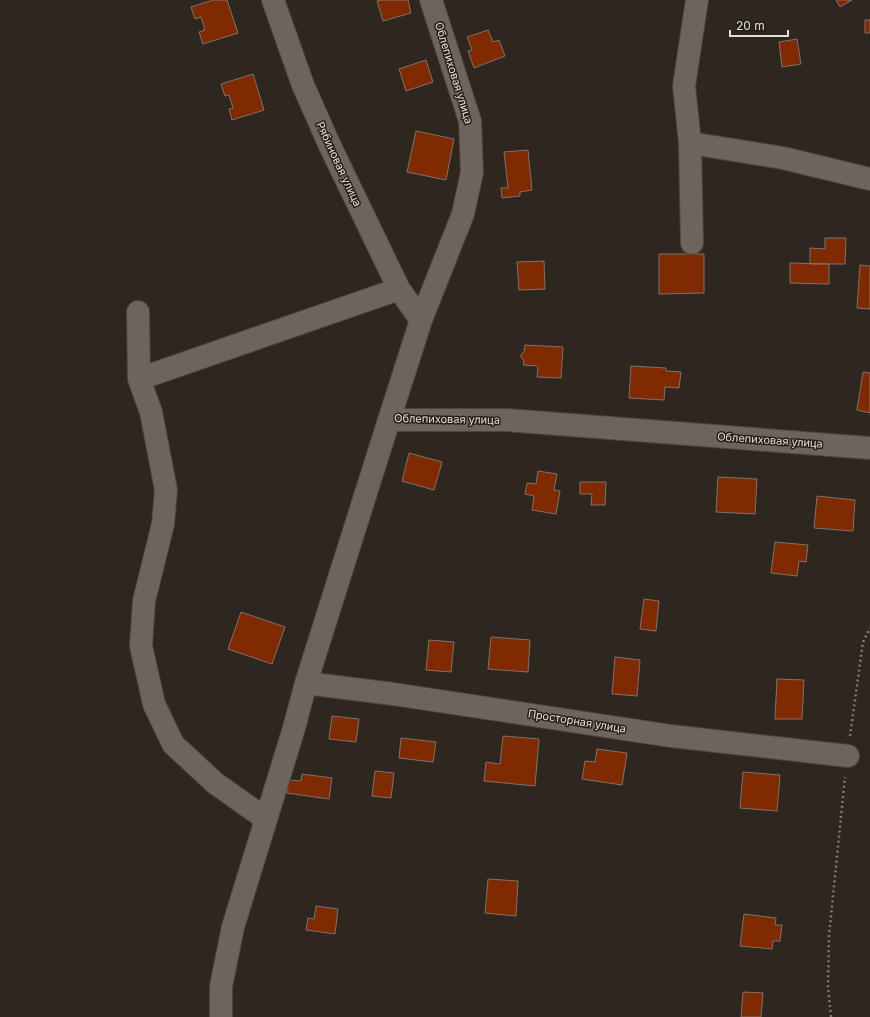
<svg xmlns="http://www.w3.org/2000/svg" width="870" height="1017" font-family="Inter,sans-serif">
<rect width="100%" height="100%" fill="#2e271f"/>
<path fill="#7f2a00" stroke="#7f726e" d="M213 0H227L238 33 203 44 199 32 205 30 201 17 195 19 191 7Z
M382 0H408L411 13 383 21 377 1Z
M836 0H852L840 7Z
M865 20H870V33H865Z
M488 30 493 42 499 40 505 56 474 68 468 51 472 50 467 37Z
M797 39 801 64 782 67 779 42Z
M426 60 433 82 406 91 399 69Z
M253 74 264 110 232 120 229 109 233 108 229 95 225 96 221 84Z
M416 131 454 139 446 180 407 172Z
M528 150 532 190 520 192V196L502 198 501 188H508L504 152Z
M825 238H846L845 264H810V248L825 249Z
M659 254H704V293L659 294Z
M544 261 545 289 519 290 517 262Z
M790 263 829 264V284L790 283Z
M860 265 870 266V309L857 308Z
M525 345 563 347 561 378 537 377 538 366 523 365 524 361 521 357V354L524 352Z
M631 366 666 368V371L681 372 679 388 665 387 664 400 629 398Z
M863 372 870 373V413L857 410Z
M409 453 442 462 434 490 402 481Z
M538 471 557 474 554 490 560 491 556 514 532 510 534 496 525 494 527 483 536 484Z
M718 477 757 479 755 514 716 512Z
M580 482H606L605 505H591L592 494H580Z
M817 496 855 500 853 531 814 528Z
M775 542 808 545 806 562 799 561 797 576 771 573Z
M644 599 659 601 656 631 640 629Z
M241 612 285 627 272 664 228 649Z
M491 637 530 640 528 672 488 669Z
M429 640 454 642 451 672 426 670Z
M615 657 640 660 637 696 612 694Z
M777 679 804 680 802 719H775Z
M332 716 359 719 356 742 329 739Z
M503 736 539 739 535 786 484 781 486 762 500 764Z
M401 738 436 742 433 762 399 758Z
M597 749 627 753 622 785 582 779 585 761 595 762Z
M375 771 394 773 391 798 372 796Z
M743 772 780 775 777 811 740 808Z
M302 774 332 778 329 799 287 793 289 780 301 781Z
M488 879 518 881 516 916 485 913Z
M316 906 338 909 335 934 306 930 308 918 314 919Z
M744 914 776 918 775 925H782L780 941H773L772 949 740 946Z
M743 992 763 993 761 1017H741Z"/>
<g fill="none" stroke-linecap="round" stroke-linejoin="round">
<defs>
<path id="minor" d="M273 0 303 85 330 146 399 289 421 320
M431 0 470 121 472 172 463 214 421 320 389 420H506L870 448
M690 143 783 158 870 179
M692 243 690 143 684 86 697 0
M138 312 139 379 151 412 166 490 163 524 144 601 141 646 154 704 173 744 215 783 266 819
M139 379 399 289
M306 683 393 694 671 736 848 756
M221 1017V986L233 927 294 728 306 683 389 420"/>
</defs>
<use href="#minor" stroke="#4b463f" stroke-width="24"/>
<path stroke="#807a73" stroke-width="2.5" stroke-dasharray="2 3" stroke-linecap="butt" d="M850 736 863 642 870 628
M831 1017 828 987 829 936 845 777"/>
<use href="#minor" stroke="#6d655c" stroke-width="22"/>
</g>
<g text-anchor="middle" stroke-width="3" stroke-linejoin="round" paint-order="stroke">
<g font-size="11" fill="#e2ded8" stroke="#241e16">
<text transform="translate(454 73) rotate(73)" y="4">Облепиховая улица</text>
<text transform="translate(339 164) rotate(65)" y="4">Рябиновая улица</text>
<text transform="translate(447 419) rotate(1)" y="4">Облепиховая улица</text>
<text transform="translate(770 440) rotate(4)" y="4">Облепиховая улица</text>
<text transform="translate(577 721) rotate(9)" y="4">Просторная улица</text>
</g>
</g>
<path d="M730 30v6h58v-6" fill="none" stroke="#e2ded8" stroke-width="2"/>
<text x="736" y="30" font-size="12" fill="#e2ded8" stroke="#241e16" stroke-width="3" paint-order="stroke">20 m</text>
</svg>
